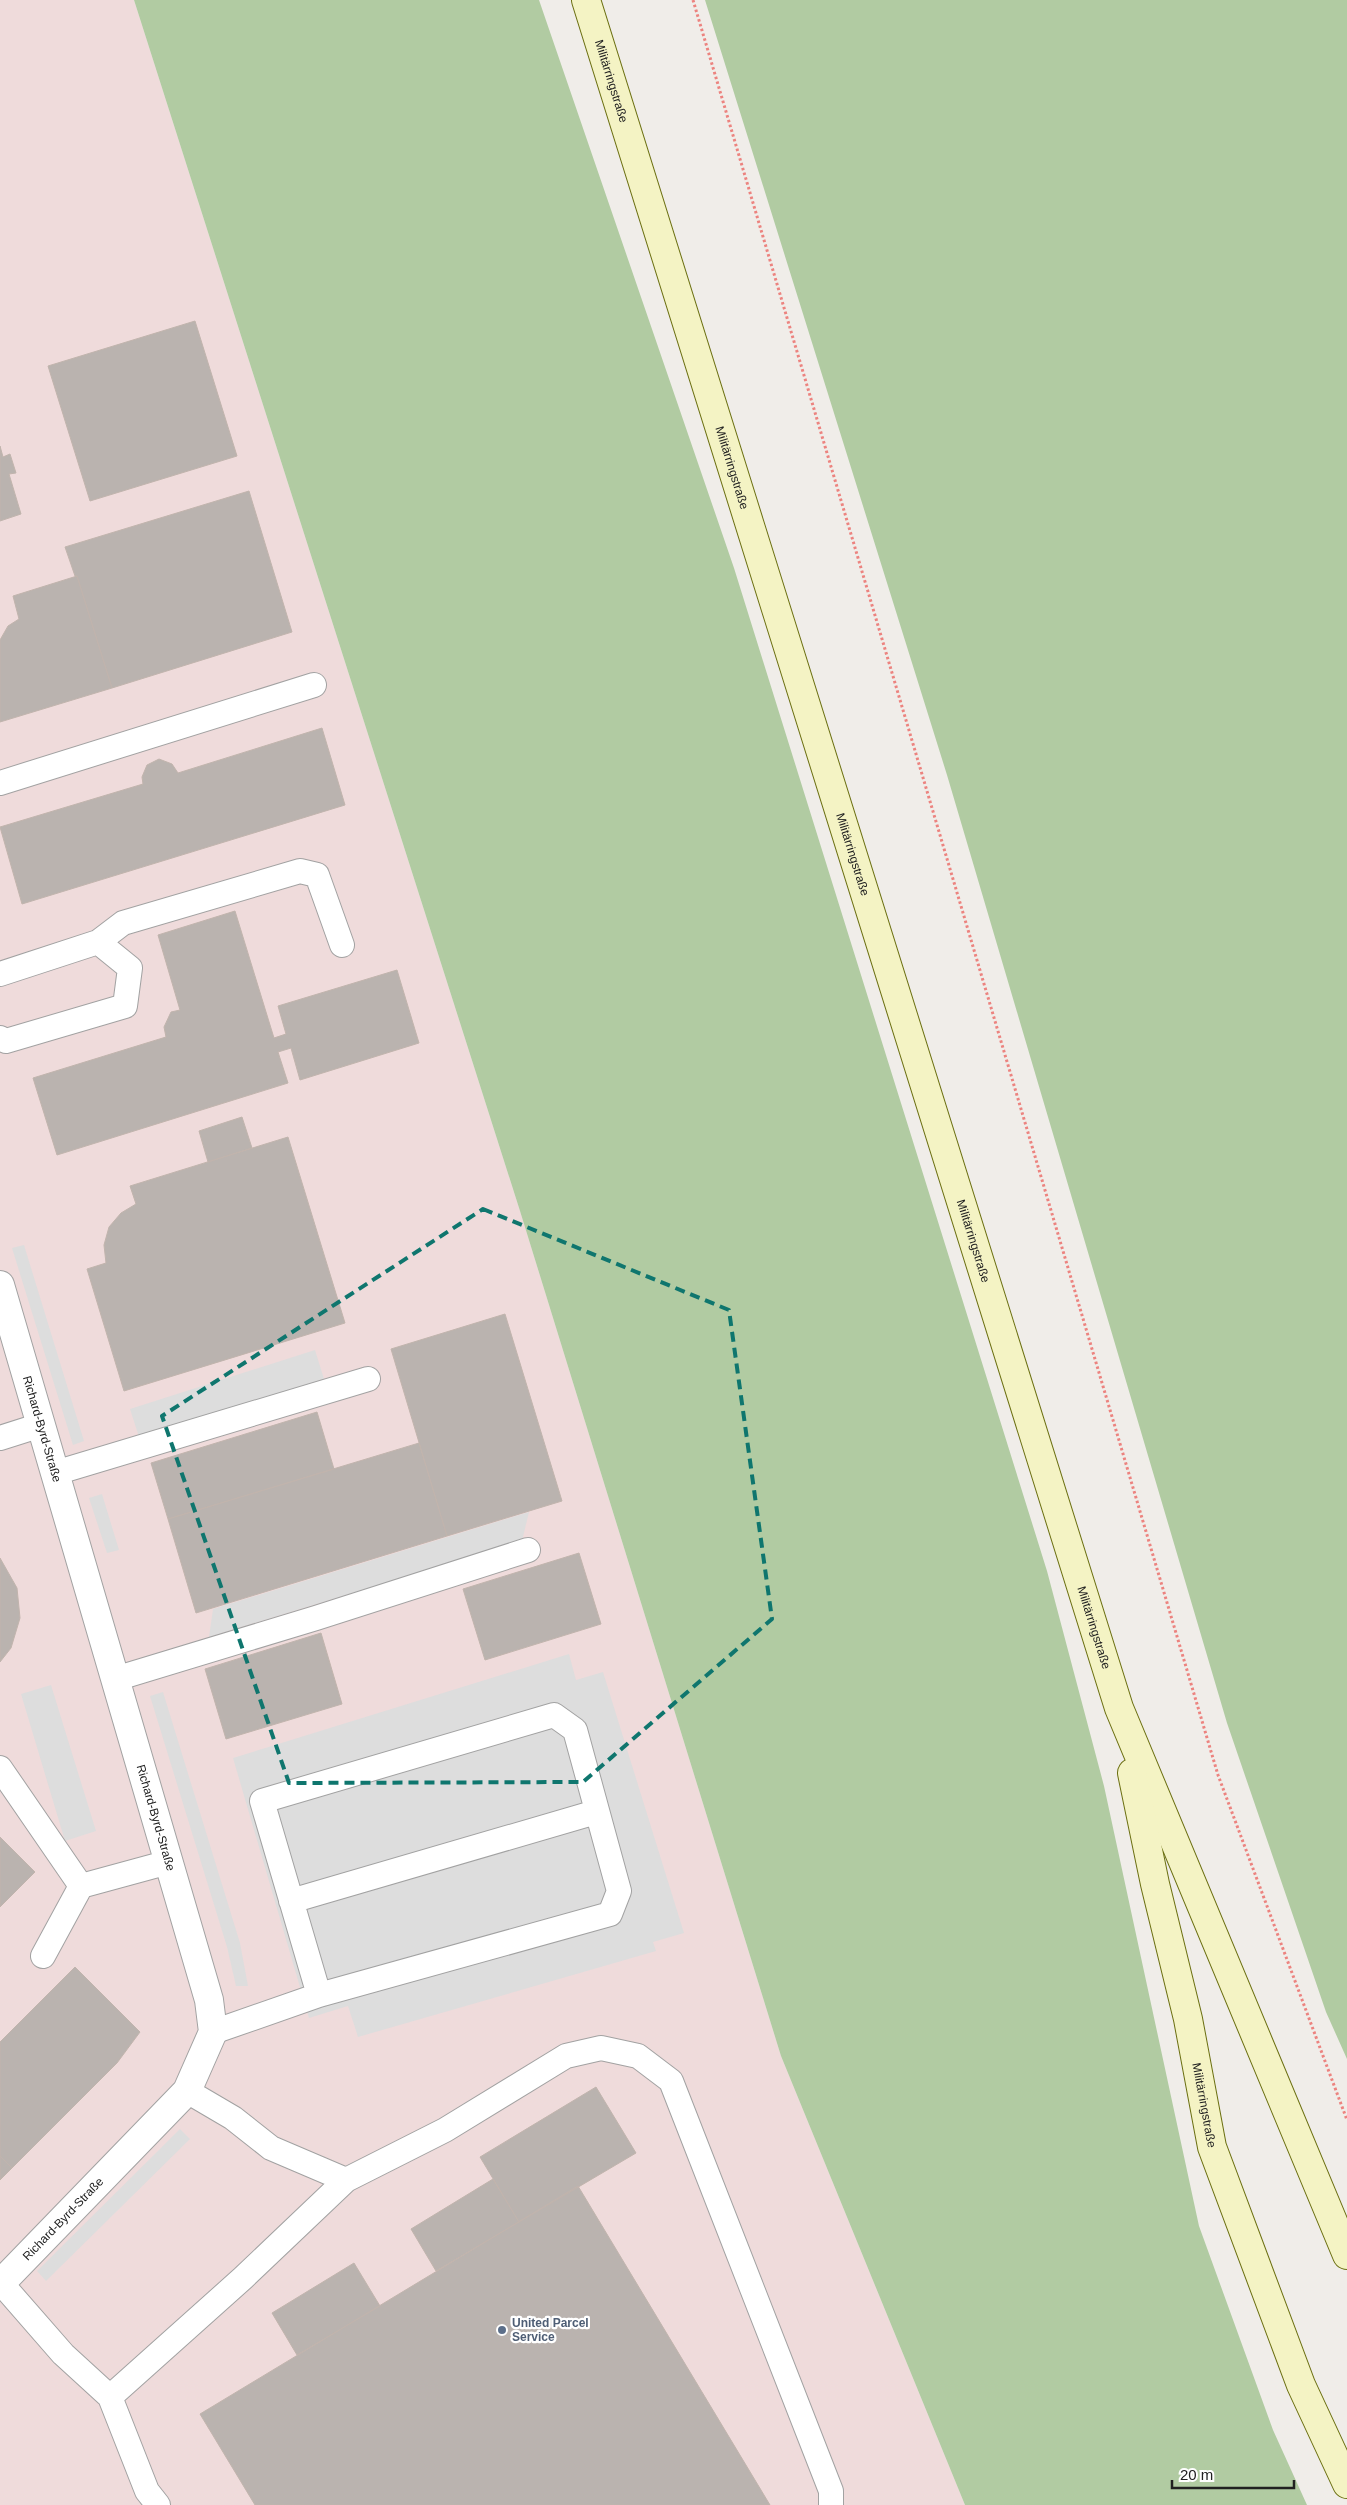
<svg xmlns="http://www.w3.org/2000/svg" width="1347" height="2505" font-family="Helvetica,sans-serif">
<rect width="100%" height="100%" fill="#f0ede9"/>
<path fill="#efdbdb" d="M0 0H134L520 1211 781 2056 965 2505H0Z"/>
<path fill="#b1cba2" d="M134 0H539L734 568 1047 1571 1104 1786 1199 2226 1273 2430 1307 2505H965L781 2056 520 1211Z
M705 0H1347V2059L1326 2012 1227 1723 947 775Z"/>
<path fill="#ddd" d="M24 1245 84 1441 73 1445 12 1248Z
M315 1350 324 1379 139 1437 130 1409Z
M102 1494 119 1550 107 1553 89 1498Z
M529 1512 522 1541 209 1637 213 1609Z
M569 1654 576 1680 603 1672 684 1933 653 1942 656 1951 358 2037 348 2006 309 2018 233 1758Z
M51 1685 96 1831 65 1841 21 1694Z
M163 1692 240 1943 248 1986H236L227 1947 150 1696Z
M180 2129 190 2139 46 2281 37 2271Z"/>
<path fill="#bab3af" stroke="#c1b4ad" d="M195 321 237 456 90 501 48 366Z
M0 446 3 457 10 454 16 473 9 474 21 514 0 521Z
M249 491 292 632 112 688 77 576H75L65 547Z
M77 576 112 688 0 722V640L8 626 19 619 13 596Z
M322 728 345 805 22 904 0 827 143 784 142 777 147 765 159 759 172 764 178 773Z
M235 911 274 1038 286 1034 278 1006 397 970 419 1043 300 1080 291 1048 278 1052 288 1083 57 1155 33 1078 166 1037 164 1027 171 1012 180 1010 158 935Z
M242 1117 252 1148 208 1162 199 1131Z
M288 1137 345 1323 124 1391 87 1269 106 1263 104 1245 109 1227 121 1213 136 1204 130 1186Z
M505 1314 562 1501 447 1536 391 1349Z
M317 1412 334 1469 168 1519 151 1463Z
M419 1443 447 1536 196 1613 168 1519Z
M579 1553 601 1624 485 1660 463 1589Z
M0 1558 17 1588 20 1618 11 1648 0 1662Z
M321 1633 342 1704 226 1739 205 1669Z
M0 1837 35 1872 0 1907Z
M75 1967 140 2032 117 2063 12 2168 0 2156V2042Z
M596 2087 636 2153 519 2222 480 2157Z
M0 2156 12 2168 0 2180Z
M493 2179 519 2222 436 2271 411 2229Z
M578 2186 770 2505H255L200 2414Z
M354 2263 380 2306 297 2355 272 2313Z"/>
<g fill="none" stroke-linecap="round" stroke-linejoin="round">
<defs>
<path id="lane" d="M0 783 314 685
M98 942 123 923 300 871 317 875 342 945
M0 974 98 942 130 968 125 1006 6 1041 0 1038
M0 1438 41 1425
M55 1473 368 1379
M115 1679 316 1618 528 1550
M0 1768 81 1886 169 1862
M291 1901 596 1812
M43 1956 81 1886
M213 2032 319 1995 610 1914 619 1891 575 1730 554 1715 262 1801 319 1995
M187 2091 233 2118 271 2148 346 2180 445 2130 566 2056 601 2048 638 2056 671 2081 831 2491V2505
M1 2283 63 2354 110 2397 147 2491 158 2505
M110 2397 243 2278 346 2180"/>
<g id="street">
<path id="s1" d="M0 1285 209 2000 213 2032 187 2091 0 2284"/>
</g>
<g id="secondary">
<path id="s2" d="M586 0 1119 1708 1347 2255"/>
<path id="s3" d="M1132 1773 1155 1884 1188 2019 1212 2147 1301 2385 1347 2484"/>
</g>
</defs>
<use href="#lane" stroke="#a2a2a2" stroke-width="26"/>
<use href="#street" stroke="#a2a2a2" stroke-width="30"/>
<use href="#secondary" stroke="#6b6f11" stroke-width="30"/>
<path stroke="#ec837f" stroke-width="3" stroke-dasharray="2.5 2.5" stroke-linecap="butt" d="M693 0 1218 1775 1347 2120"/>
<use href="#lane" stroke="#fff" stroke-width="24"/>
<use href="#street" stroke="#fff" stroke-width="28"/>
<use href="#secondary" stroke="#f4f3c4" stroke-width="28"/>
</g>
<path fill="none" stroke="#0f766e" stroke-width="4" stroke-dasharray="10 6" stroke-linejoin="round" d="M483 1209 729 1310 772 1619 583 1782 289 1783 162 1416Z"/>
<circle fill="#5c6f8a" stroke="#fff" stroke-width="2" cx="502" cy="2330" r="5"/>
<g text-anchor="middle" stroke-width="4.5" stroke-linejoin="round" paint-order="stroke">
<g font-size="12" fill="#212121" stroke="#fff">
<text dy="4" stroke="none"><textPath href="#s2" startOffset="85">Militärringstraße</textPath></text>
<text dy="4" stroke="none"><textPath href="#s2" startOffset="490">Militärringstraße</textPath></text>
<text dy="4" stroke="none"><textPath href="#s2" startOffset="895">Militärringstraße</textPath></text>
<text dy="4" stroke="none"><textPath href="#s2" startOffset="1300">Militärringstraße</textPath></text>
<text dy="4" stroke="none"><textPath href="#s1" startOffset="150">Richard-Byrd-Straße</textPath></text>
<text dy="4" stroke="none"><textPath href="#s2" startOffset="1705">Militärringstraße</textPath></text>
<text dy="4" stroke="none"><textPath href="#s1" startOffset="555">Richard-Byrd-Straße</textPath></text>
<text dy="4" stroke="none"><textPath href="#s3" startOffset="340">Militärringstraße</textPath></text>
<text transform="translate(63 2219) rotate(-46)" y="4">Richard-Byrd-Straße</text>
</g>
<g font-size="12" font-weight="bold" fill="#4e5e75" stroke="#fff" text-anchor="start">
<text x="512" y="2327">United Parcel<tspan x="512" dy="14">Service</tspan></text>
</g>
</g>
<path d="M1172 2480v8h122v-8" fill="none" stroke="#212121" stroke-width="2.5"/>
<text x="1180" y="2480" font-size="15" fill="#212121" stroke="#ffffff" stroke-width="4" paint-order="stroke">20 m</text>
</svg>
